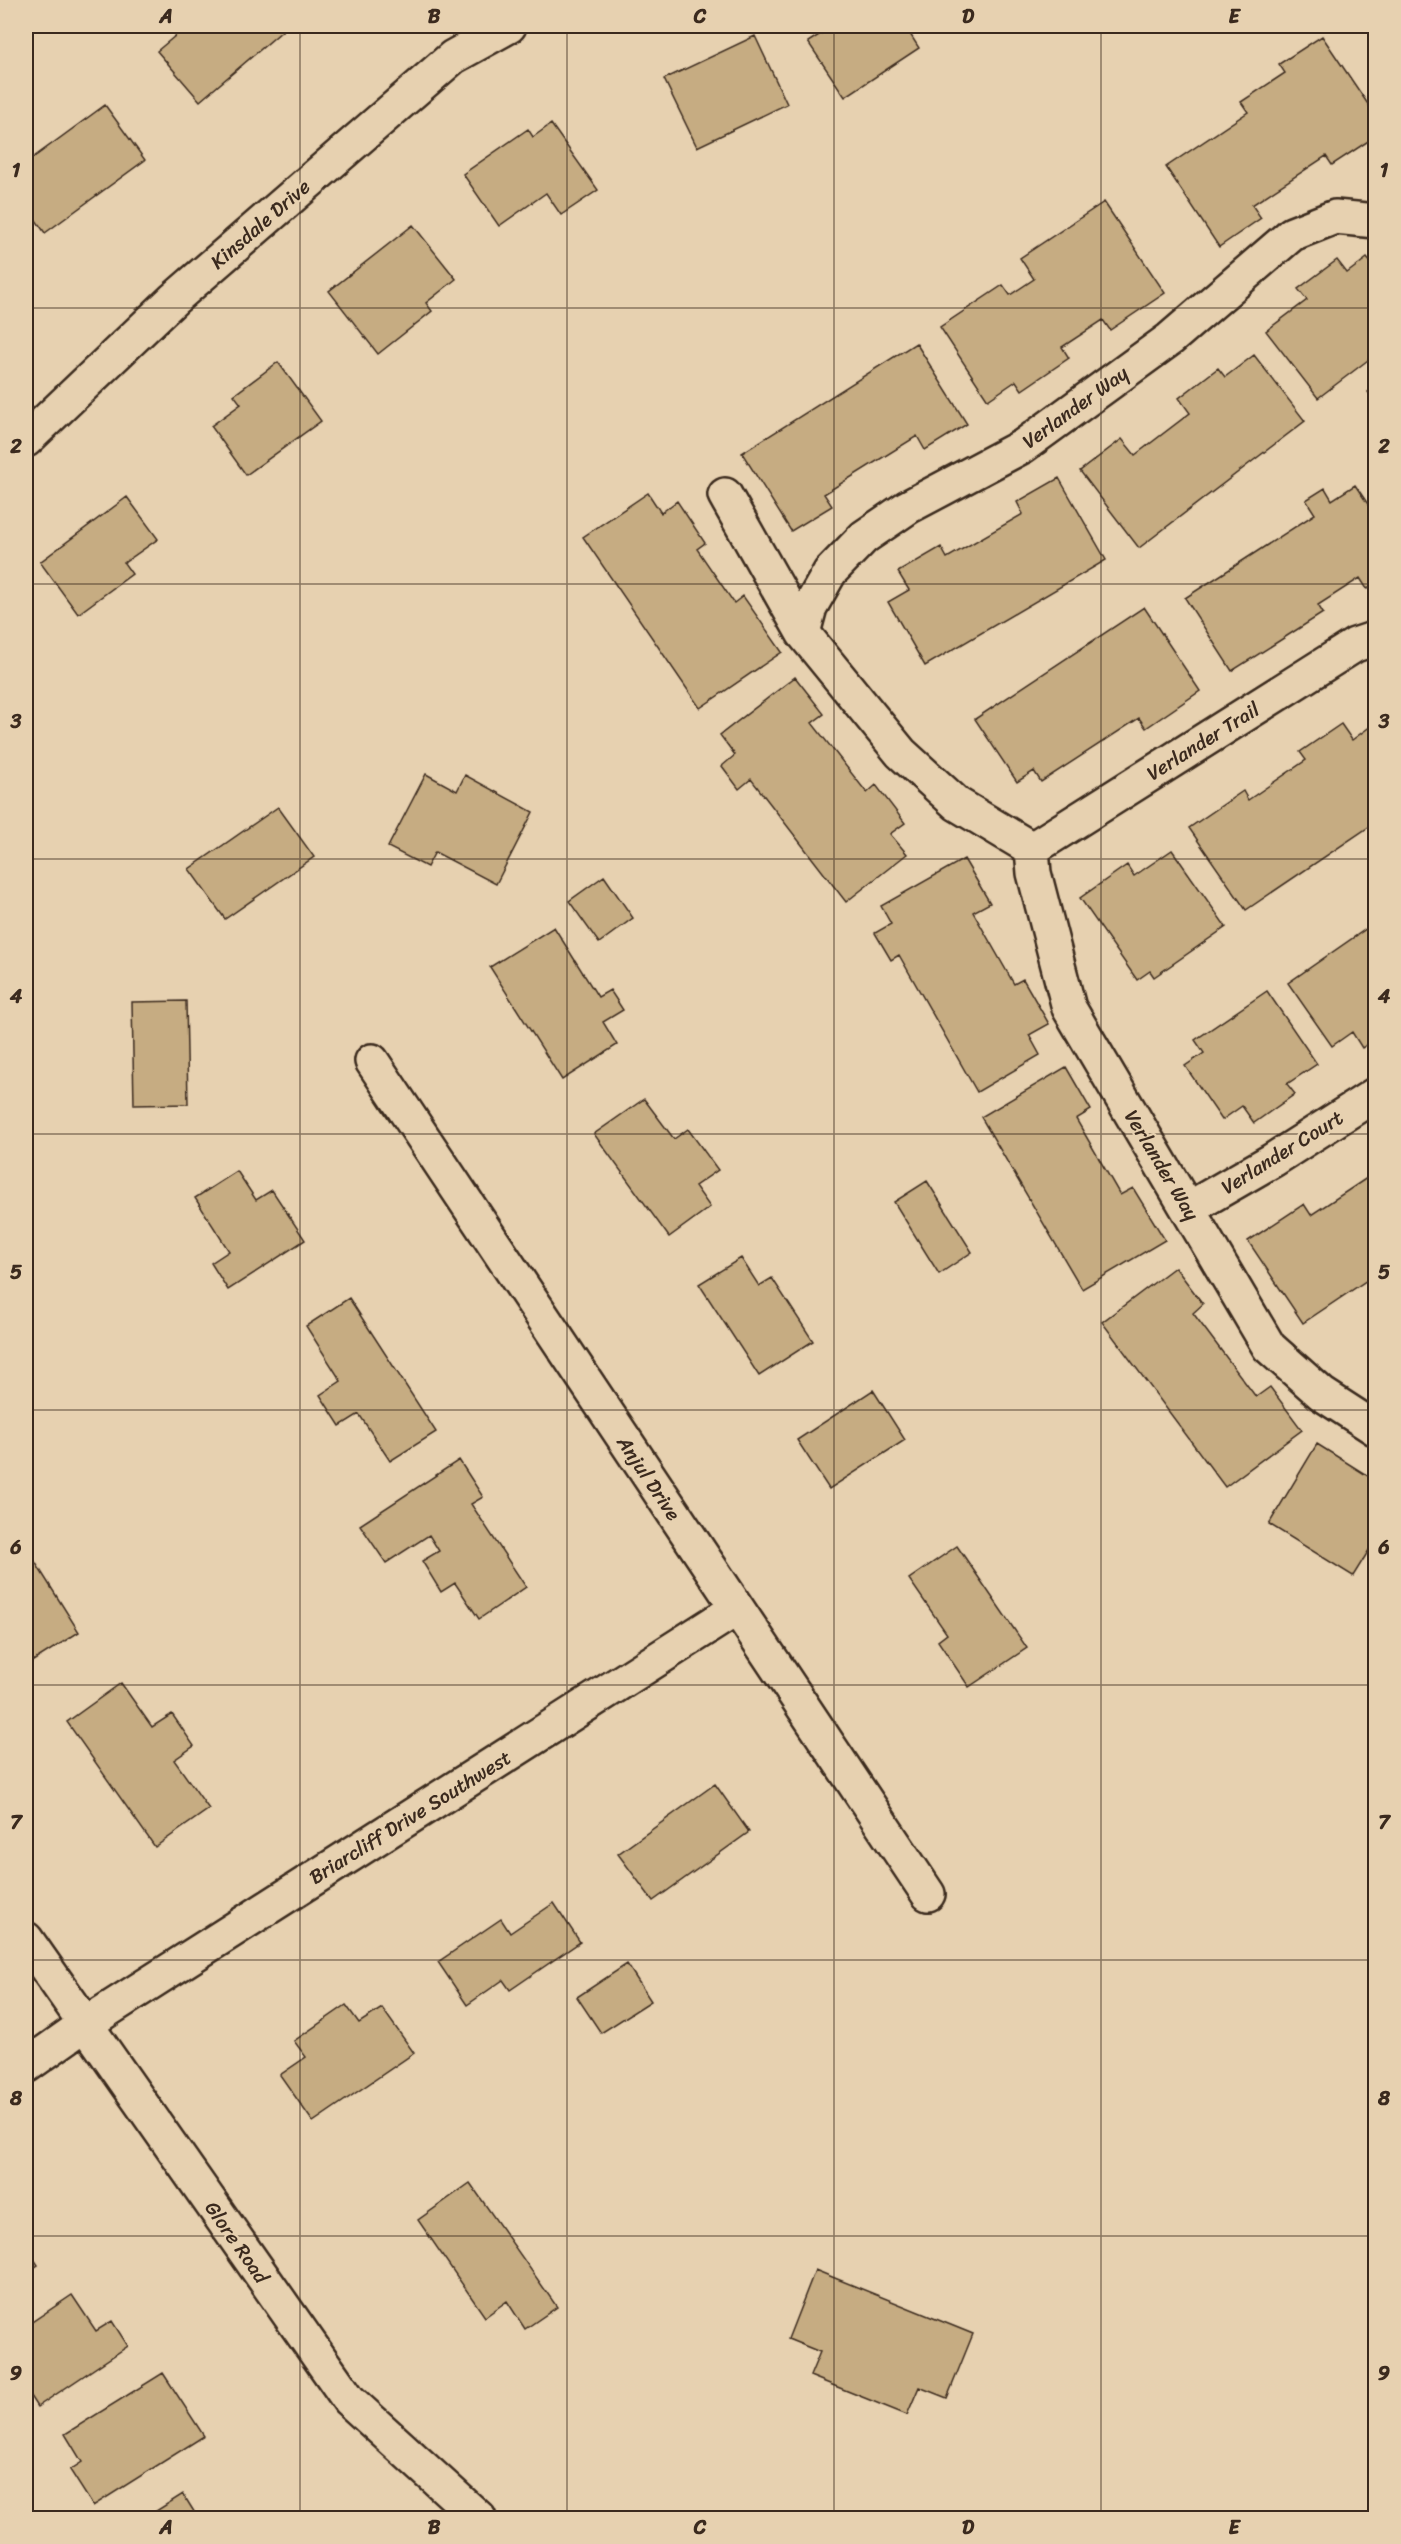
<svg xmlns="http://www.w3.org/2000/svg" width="1401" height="2544" font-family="Sriracha,sans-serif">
<rect width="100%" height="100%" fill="#e7d1b0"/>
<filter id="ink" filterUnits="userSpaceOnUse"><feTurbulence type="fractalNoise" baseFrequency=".0167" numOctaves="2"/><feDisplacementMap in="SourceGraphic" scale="12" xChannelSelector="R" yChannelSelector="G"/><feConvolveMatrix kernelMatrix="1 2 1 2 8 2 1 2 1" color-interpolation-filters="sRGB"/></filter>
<g filter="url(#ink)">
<path fill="#c6ac82" stroke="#3b2a1e" stroke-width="1.5" d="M187 26H288L200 101 157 51Z
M833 26H905L919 48 845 97 808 42Z
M755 36 787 104 697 147 664 79Z
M1322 36 1376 116V136L1332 165 1326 156 1252 205 1261 218 1219 247 1166 167 1248 112 1241 102 1285 73 1279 64Z
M105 105 145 160 45 233 26 206V163Z
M551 124 598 190 561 215 546 193 499 226 463 174 528 129 533 137Z
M1104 202 1165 293 1110 330 1103 320 1062 347 1069 358 1022 390 1016 381 988 400 940 327 1003 285 1010 295 1034 279 1020 258Z
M413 225 456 279 426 303 432 311 378 354 329 291Z
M1367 258 1376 269V354L1318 398 1266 331 1307 300 1298 289 1337 260 1347 273Z
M916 343 967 424 925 450 917 436 824 494 832 506 791 531 742 453Z
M1254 355 1305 421 1139 548 1080 471 1122 439 1135 455 1190 413 1179 398 1218 368 1225 377Z
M278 362 321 421 246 475 211 426 241 404 234 395Z
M1376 387V403L1368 392Z
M1059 478 1106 560 925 666 888 602 909 590 898 572 941 547 947 558 1023 514 1017 502Z
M1355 485 1376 516V584L1367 589 1360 578 1318 605 1323 613 1232 671 1185 598 1315 514 1306 500 1325 488 1332 500Z
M648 493 661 513 677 501 705 543 697 549 734 603 743 596 782 652 700 708 583 537Z
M127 497 158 539 124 563 132 574 78 614 40 562Z
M1144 607 1200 691 1146 728 1139 718 1041 782 1034 771 1017 782 975 719Z
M795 677 824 714 812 723 867 793 876 785 905 823 890 834 907 854 846 902 751 779 739 789 722 766 735 755 720 735Z
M1341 724 1352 740 1371 726 1376 732V822L1246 910 1189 828 1243 791 1248 800 1306 760 1300 752Z
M426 774 457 791 465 775 533 812 496 884 435 852 427 867 388 847Z
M278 807 314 857 225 919 189 869Z
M1172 850 1226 927 1154 977 1150 971 1137 980 1080 898 1127 865 1134 876Z
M964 859 990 903 973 912 1014 984 1023 979 1049 1024 1029 1035 1040 1055 977 1092 899 955 891 960 875 933 891 924 881 906Z
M604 876 633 918 599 943 569 901Z
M1376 922V1039L1362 1048 1352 1032 1332 1046 1288 983Z
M554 927 598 997 610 990 623 1010 603 1022 617 1045 562 1080 490 967Z
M1267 991 1317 1064 1287 1084 1295 1094 1254 1123 1242 1106 1222 1120 1185 1066 1204 1053 1195 1040Z
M186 1001 188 1104 134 1105 132 1002Z
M1066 1067 1091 1110 1076 1119 1120 1195 1133 1188 1165 1240 1082 1289 981 1117Z
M644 1099 674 1139 688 1129 718 1170 695 1186 710 1207 669 1237 594 1134Z
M237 1171 256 1200 272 1190 305 1240 228 1290 211 1263 229 1251 195 1198Z
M1376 1172V1274L1303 1323 1248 1241 1304 1204 1311 1215Z
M927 1181 972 1252 939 1274 894 1202Z
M741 1258 759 1286 772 1278 813 1341 759 1376 699 1284Z
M1175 1267 1203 1304 1193 1313 1256 1397 1270 1387 1302 1430 1225 1487 1102 1322Z
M349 1298 436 1432 390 1461 359 1414 340 1426 320 1395 341 1381 306 1326Z
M873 1390 905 1440 829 1489 797 1440Z
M1317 1444 1376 1481V1539L1353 1576 1269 1524Z
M459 1460 483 1497 471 1504 526 1587 479 1619 455 1583 441 1592 422 1561 439 1551 429 1535 386 1563 360 1525Z
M957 1546 1027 1648 969 1687 938 1641 947 1634 909 1579Z
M27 1549 79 1632 30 1663 26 1657V1551Z
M121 1683 152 1727 172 1714 194 1746 174 1760 209 1809 155 1847 67 1722Z
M715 1784 749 1832 653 1901 618 1854Z
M554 1903 580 1942 510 1990 503 1980 467 2005 438 1962 501 1919 510 1933Z
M627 1964 651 2001 601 2033 577 1997Z
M346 2005 359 2023 382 2008 414 2053 313 2122 280 2075 306 2057 294 2041Z
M470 2183 557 2307 525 2329 507 2301 485 2317 418 2220Z
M26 2247 38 2265 26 2273Z
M815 2270 973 2334 947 2398 919 2387 907 2415 810 2376 820 2352 788 2339Z
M72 2295 96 2331 112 2321 128 2346 37 2407 26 2390V2326Z
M163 2373 204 2436 93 2506 70 2470 82 2462 65 2434Z
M183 2494 198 2518H145Z"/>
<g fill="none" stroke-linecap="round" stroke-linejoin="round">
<defs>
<path id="minor" d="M26 440 174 299 453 57 509 26
M725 495 803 633 901 753 957 804 1032 849
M803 633 810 607 830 572 864 537 908 507 1023 446 1170 339 1292 234 1335 217 1376 221
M1032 849 1034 873 1069 1008 1269 1347 1322 1394 1376 1429
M1032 849 1355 645 1376 638
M372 1061 928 1894
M1188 1209 1273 1160 1376 1094
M26 1939 349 2400 479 2518
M26 2066 84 2025 736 1609"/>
</defs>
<use href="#minor" stroke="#3b2a1e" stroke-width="38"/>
<use href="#minor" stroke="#e7d1b0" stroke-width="33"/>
</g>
</g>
<path fill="none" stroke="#3b2a1e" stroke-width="1.5" stroke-opacity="0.55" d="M300 26V2518M567 26V2518M834 26V2518M1101 26V2518M26 308H1376M26 584H1376M26 859H1376M26 1134H1376M26 1410H1376M26 1685H1376M26 1960H1376M26 2236H1376"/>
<g text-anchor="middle" stroke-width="4.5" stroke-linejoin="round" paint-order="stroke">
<g font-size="20" fill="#3b2a1e" stroke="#e7d1b0">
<text transform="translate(260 224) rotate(-41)" y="7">Kinsdale Drive</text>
<text transform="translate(1075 407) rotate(-36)" y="7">Verlander Way</text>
<text transform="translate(1203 741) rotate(-32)" y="7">Verlander Trail</text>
<text transform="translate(1282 1152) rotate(-32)" y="7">Verlander Court</text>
<text transform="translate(1162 1165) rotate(59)" y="7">Verlander Way</text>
<text transform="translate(649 1478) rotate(56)" y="7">Anjul Drive</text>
<text transform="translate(410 1817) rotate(-32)" y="7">Briarcliff Drive Southwest</text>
<text transform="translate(237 2242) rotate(55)" y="7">Glore Road</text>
</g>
</g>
<rect width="1401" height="2544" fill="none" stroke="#e7d1b0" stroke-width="66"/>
<rect x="33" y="33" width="1335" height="2478" fill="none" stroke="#3b2a1e" stroke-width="2"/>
<g font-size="20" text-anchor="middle" font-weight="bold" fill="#3b2a1e">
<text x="166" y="23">A</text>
<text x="434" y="23">B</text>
<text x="700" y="23">C</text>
<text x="968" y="23">D</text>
<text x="1234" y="23">E</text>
<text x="16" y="177">1</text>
<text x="1384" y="177">1</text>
<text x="16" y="453">2</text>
<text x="1384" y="453">2</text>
<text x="16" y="728">3</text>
<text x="1384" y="728">3</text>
<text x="16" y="1003">4</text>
<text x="1384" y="1003">4</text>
<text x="16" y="1279">5</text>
<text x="1384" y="1279">5</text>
<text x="16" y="1554">6</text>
<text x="1384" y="1554">6</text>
<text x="16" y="1829">7</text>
<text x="1384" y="1829">7</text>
<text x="16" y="2105">8</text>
<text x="1384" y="2105">8</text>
<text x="16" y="2380">9</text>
<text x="1384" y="2380">9</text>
<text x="166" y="2534">A</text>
<text x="434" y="2534">B</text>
<text x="700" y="2534">C</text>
<text x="968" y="2534">D</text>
<text x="1234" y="2534">E</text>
</g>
</svg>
